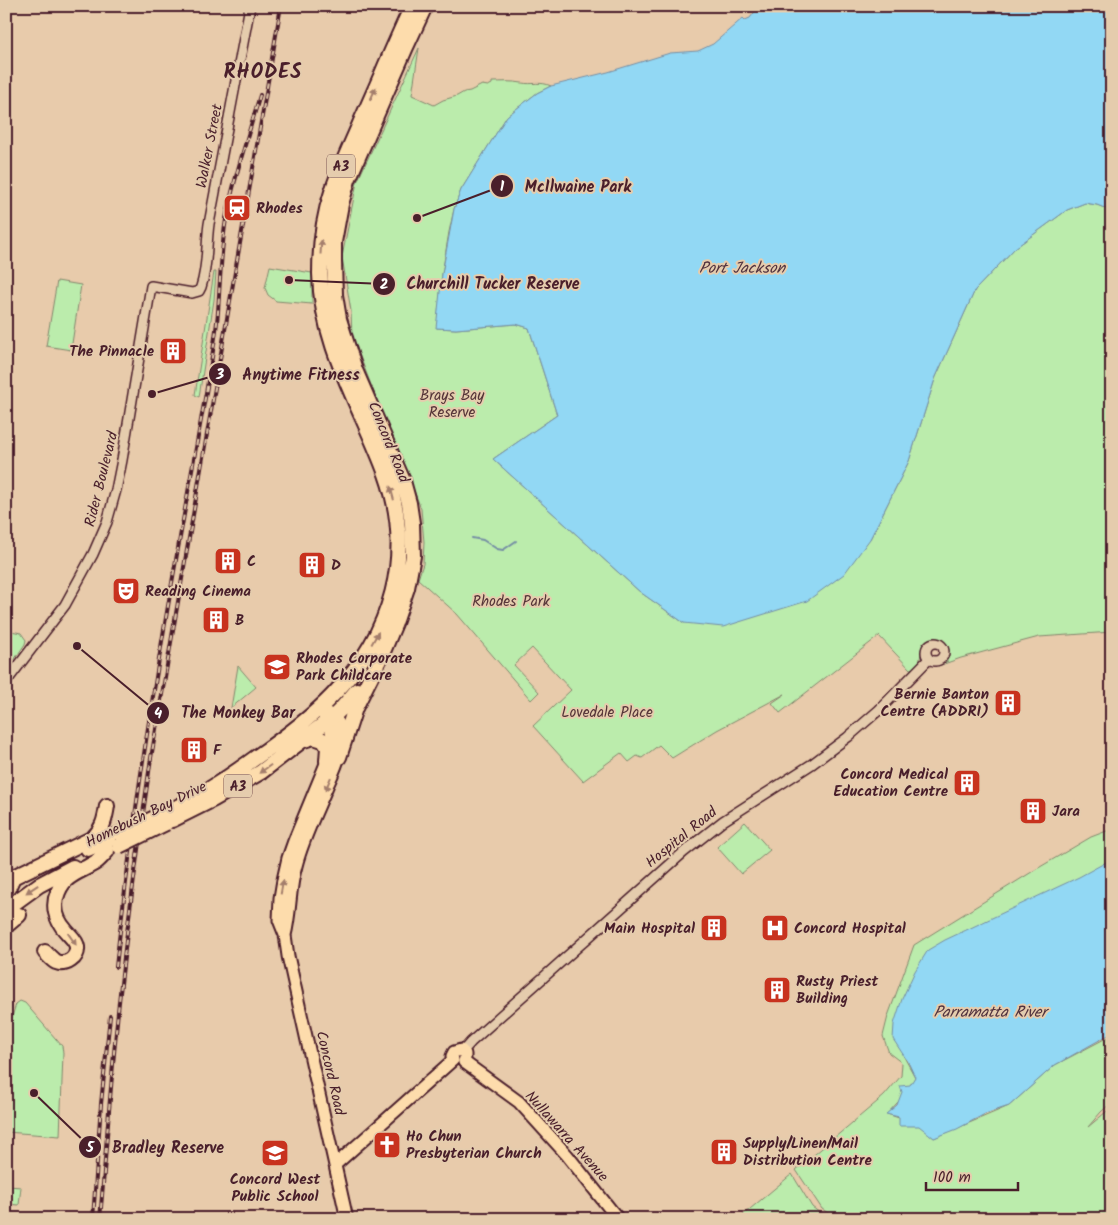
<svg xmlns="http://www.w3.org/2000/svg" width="1118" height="1225" font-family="Kalam,sans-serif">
<rect width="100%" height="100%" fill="#e8cbab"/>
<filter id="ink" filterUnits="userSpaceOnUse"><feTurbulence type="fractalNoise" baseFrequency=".02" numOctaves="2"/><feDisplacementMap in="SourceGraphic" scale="10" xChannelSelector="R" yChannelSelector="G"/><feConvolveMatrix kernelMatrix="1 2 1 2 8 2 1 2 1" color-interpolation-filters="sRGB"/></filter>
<g filter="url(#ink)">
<path fill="#bbecac" stroke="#82866c" d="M419 48 412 95 434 105 443 100 457 96 464 92 470 91 482 85 488 86 492 84V82C502 82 512 81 522 83 532 85 541 81 551 86L537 93 507 116 461 190 454 209 449 232 442 274 437 328 456 329 516 324 529 328 557 415 493 459 640 592 684 623 870 539 909 461 935 379 975 290 1015 248 1067 210 1085 203 1097 205 1112 211V632L1039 637 961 658 938 666C941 664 945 662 947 659 954 647 941 634 929 639 915 644 927 666 910 669L879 636 780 713 772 703 785 694 717 730 672 758 659 745 642 758 637 756 629 762 621 753 583 781 533 726 571 690 532 648 514 665 539 692 531 700 457 614 418 579 423 564 424 542 421 509 407 472 389 431 352 336 351 311 342 257 357 182Z
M270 266 312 273V304L276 301 268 295 265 288Z
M214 272H216L214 300 199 397 195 395Z
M57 281 81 285 71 350 46 346Z
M6 630 21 633 26 640 25 644 6 672Z
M238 666 256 687 231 708Z
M745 822 770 850 741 874 717 847Z
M1112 829V867L903 1055 915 1077 910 1089 887 1114 920 1125 934 1138 1009 1106 1055 1065 1112 1035V1102L1101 1112 1088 1127 1112 1107V1219H837L822 1209 796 1170 884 1096 901 1076 902 1063 889 1053 883 1036 888 1016 914 945 1035 870 1091 837Z
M20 1001 25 1003 62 1046 63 1053 60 1136 6 1132V1036L16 1004Z
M6 1165H10L8 1186 21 1187 19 1205 7 1204 6 1206Z
M792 1174 812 1207 828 1219H738Z"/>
<path fill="#92d8f4" stroke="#758ea4" d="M759 6H1112V211L1097 205 1085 203 1067 210 1015 248 975 290 935 379 909 461 870 539 844 574 807 601 723 627 684 623 640 592 493 459 557 415 529 328 516 324 456 329 436 328 442 274 454 209 461 190 507 116 537 93 551 86 608 72 670 53 698 51 713 44 743 18 745 20 750 18Z
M1112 859V1033L1055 1065 1009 1106 985 1114 957 1129 934 1138 919 1126H899V1117L886 1114 897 1105 902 1092 900 1086 910 1085 915 1077 908 1062 893 1039 894 1024 902 999 915 971 928 950 945 940 1079 877Z"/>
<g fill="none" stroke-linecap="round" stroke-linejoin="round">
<path stroke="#758ea4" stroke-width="2" d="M472 538 483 540 497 549 503 550 516 541"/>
<defs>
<path id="minor" d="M926 652a9 9 0 1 1 18 0a9 9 0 1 1-18 0Z
M6 682 65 605 93 554 107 522 116 490 122 460 151 286 192 293 199 291 201 287C208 266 206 245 209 224L250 6
M463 1051 471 1042 684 852 723 821 812 764 848 737 879 710 929 659"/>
<path id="major" d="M319 709C334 729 335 737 327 761L294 841 288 858 283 880 280 898 279 920 285 935 288 956 347 1219
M285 935C291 912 289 889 296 866 303 838 317 811 328 784 333 773 339 761 341 748 342 740 342 729 338 722 335 717 331 715 326 712
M453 1060 452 1056 454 1052 461 1050 465 1054V1058L464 1062
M464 1062 519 1102 567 1155 618 1219
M335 1165 453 1060"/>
<path id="highway" d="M304 740 313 737 323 740 328 747 327 761
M339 757 355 708 382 654 395 623 407 588 413 556 412 523 409 503 403 481 355 370 339 319 335 295 334 262V242L341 204 348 180 406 47 425 6
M167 812C200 797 229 777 258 756 284 738 311 718 333 695 392 634 415 555 386 474 362 408 321 346 320 274 320 246 323 218 332 192 340 167 352 143 362 119 376 88 389 57 403 26L412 6
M172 820 214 799 261 772 334 716 341 709 357 690
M88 849 121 834
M8 888 13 877 93 838C103 829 105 819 107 806
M6 909 39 885 73 867
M6 926 19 915
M45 952C48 955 52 960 56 962 66 966 78 958 77 947 76 940 70 936 66 931 56 920 52 906 58 892 65 874 81 872 96 862 100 859 103 855 107 851"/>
</defs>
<use href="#minor" stroke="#4a1f2b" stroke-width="12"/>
<use href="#major" stroke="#4a1f2b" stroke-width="15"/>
<use href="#highway" stroke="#4a1f2b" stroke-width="18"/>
<use href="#minor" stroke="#e5ccad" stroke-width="9"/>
<use href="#major" stroke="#fddcac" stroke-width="11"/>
<use href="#highway" stroke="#fddcac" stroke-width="14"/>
<defs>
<path id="rail" d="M116 967C137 772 172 579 207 387 211 362 216 337 218 312 220 281 221 250 226 219 234 177 248 136 260 95
M93 1219 101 1104 110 1016
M100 1219C107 1141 112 1062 121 984 129 909 140 834 151 758L281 6"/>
</defs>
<use href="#rail" stroke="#4a1f2b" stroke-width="4"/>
<use href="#rail" stroke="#e5ccad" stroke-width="2" stroke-dasharray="5.5" stroke-linecap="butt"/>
<defs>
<path id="highway-bridge" d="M121 834 167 812
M119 846 166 823"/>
</defs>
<use href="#highway-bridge" stroke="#4a1f2b" stroke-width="18" stroke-linecap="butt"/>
<use href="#highway-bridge" stroke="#fddcac" stroke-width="14"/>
</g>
<defs><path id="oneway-solid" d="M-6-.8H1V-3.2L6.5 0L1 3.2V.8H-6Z" transform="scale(1.25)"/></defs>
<g fill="#a47e6c">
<use href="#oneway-solid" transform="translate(373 94) rotate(-66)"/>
<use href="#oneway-solid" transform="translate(321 247) rotate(-86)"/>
<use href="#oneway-solid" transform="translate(392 493) rotate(-105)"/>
<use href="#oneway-solid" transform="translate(375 638) rotate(-61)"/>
<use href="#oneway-solid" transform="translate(265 769) rotate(145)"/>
<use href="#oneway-solid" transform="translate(328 784) rotate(113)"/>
<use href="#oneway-solid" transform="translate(282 887) rotate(-80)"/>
<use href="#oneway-solid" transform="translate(32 889) rotate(146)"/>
<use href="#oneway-solid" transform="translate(72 939) rotate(55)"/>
</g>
</g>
<defs>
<symbol id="station-square" viewBox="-11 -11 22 22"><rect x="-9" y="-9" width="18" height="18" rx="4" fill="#c8321e" stroke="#e5ccad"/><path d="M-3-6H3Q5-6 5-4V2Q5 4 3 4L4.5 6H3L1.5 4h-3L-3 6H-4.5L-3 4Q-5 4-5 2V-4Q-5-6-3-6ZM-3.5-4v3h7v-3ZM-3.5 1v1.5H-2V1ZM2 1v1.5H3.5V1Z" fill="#fff"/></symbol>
<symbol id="building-square" viewBox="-11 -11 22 22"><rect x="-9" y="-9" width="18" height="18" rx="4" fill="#c8321e" stroke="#e5ccad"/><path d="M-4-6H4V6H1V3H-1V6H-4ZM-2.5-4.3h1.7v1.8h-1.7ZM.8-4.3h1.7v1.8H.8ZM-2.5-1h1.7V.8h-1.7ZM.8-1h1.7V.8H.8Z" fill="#fff"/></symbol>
<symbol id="theatre-square" viewBox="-11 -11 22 22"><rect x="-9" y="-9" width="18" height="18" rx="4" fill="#c8321e" stroke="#e5ccad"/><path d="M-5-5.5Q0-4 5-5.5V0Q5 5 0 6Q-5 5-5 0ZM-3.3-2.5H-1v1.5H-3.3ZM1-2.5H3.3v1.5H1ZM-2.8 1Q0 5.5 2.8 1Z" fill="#fff"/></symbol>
<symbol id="school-square" viewBox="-11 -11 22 22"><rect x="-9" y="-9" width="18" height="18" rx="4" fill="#c8321e" stroke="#e5ccad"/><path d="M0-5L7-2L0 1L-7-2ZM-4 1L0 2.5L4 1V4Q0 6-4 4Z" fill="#fff"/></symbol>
<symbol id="hospital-square" viewBox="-11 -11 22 22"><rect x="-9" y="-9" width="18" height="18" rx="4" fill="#c8321e" stroke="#e5ccad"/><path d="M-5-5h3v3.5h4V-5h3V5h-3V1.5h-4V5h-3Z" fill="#fff"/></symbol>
<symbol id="church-square" viewBox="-11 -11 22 22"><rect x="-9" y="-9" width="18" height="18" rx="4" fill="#c8321e" stroke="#e5ccad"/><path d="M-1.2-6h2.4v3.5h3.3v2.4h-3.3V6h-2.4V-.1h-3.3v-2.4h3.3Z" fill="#fff"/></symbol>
</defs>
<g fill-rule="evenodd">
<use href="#station-square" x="221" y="192" width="32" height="32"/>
<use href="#building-square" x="157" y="335" width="32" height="32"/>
<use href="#building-square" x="212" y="545" width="32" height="32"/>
<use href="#building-square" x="296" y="549" width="32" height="32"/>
<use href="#theatre-square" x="110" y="575" width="32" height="32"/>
<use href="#building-square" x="200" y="604" width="32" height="32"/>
<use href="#school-square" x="261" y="651" width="32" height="32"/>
<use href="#building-square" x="992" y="687" width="32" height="32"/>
<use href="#building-square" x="178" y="734" width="32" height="32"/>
<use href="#building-square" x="951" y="767" width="32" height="32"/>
<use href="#building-square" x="1017" y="795" width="32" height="32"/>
<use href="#building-square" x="698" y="912" width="32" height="32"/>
<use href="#hospital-square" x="759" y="912" width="32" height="32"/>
<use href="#building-square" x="761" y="974" width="32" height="32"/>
<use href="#church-square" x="371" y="1129" width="32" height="32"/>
<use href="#building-square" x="708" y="1136" width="32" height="32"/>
<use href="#school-square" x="259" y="1137" width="32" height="32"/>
</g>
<g text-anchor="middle" stroke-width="4" stroke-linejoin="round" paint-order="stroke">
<g fill="#e5ccad" stroke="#785352" stroke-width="1">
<rect x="327" y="154.5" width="28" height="23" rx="4"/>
<rect x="224" y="774.5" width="28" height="23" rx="4"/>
</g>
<g font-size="14" font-weight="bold" fill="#4a1f2b">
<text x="341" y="171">A3</text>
<text x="238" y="791">A3</text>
</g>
<g font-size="15" fill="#4a1f2b" stroke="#e5ccad">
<text transform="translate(209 146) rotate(-79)" y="5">Walker Street</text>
<text transform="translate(389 442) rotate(68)" y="5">Concord Road</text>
<text transform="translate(101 479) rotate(-76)" y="5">Rider Boulevard</text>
<text transform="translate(146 814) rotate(-26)" y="5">Homebush Bay Drive</text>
<text transform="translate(681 837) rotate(-39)" y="5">Hospital Road</text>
<text transform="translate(331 1073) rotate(77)" y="5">Concord Road</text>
<text transform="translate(567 1136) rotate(48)" y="5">Nullawarra Avenue</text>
</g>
<g font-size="15" font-weight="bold" fill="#4a1f2b" stroke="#e5ccad" text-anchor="start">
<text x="256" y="213">Rhodes</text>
<text x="154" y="356" text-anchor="end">The Pinnacle</text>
<text x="247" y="566">C</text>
<text x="331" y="570">D</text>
<text x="145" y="596">Reading Cinema</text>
<text x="235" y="625">B</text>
<text x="296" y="663">Rhodes Corporate<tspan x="296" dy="17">Park Childcare</tspan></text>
<text x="989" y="699" text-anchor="end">Bernie Banton<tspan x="989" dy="17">Centre (ADDRI)</tspan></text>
<text x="213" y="755">F</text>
<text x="948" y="779" text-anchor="end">Concord Medical<tspan x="948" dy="17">Education Centre</tspan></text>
<text x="1052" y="816">Jara</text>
<text x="695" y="933" text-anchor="end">Main Hospital</text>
<text x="794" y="933">Concord Hospital</text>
<text x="796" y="986">Rusty Priest<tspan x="796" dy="17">Building</tspan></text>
<text x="406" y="1141">Ho Chun<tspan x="406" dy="17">Presbyterian Church</tspan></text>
<text x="743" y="1148">Supply/Linen/Mail<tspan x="743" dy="17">Distribution Centre</tspan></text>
<text x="275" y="1184" text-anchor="middle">Concord West<tspan x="275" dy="17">Public School</tspan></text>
</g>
<g font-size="15" fill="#553438" stroke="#e5ccad">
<text x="452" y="400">Brays Bay<tspan x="452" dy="17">Reserve</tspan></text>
<text x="511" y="606">Rhodes Park</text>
<text x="607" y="717">Lovedale Place</text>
</g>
<g font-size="16" font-style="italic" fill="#51323f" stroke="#e5ccad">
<text x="742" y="273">Port Jackson</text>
<text x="990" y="1017">Parramatta River</text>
</g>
<g font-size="20" font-weight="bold" letter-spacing="1" fill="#4a1f2b" stroke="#e5ccad">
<text x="263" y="78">RHODES</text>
</g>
</g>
<path fill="none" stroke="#4a1f2b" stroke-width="2" d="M417 218L502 186M289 280L384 284M152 394L220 374M77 646L158 713M34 1093L90 1147"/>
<g fill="#4a1f2b" stroke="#e5ccad" stroke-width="2">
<circle cx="417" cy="218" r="5"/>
<circle cx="289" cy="280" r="5"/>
<circle cx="152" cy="394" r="5"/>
<circle cx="77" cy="646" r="5"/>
<circle cx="34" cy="1093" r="5"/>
<circle cx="502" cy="186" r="12"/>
<circle cx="384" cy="284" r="12"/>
<circle cx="220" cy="374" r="12"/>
<circle cx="158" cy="713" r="12"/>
<circle cx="90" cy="1147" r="12"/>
</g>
<g font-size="15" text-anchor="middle" font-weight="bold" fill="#fff">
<text x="502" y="191">1</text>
<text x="384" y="289">2</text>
<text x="220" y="379">3</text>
<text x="158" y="718">4</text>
<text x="90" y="1152">5</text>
</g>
<g font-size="16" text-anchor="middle" font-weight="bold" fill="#4a1f2b" stroke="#e5ccad" stroke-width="4" stroke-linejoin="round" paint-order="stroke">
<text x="578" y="192">McIlwaine Park</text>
<text x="493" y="289">Churchill Tucker Reserve</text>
<text x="301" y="380">Anytime Fitness</text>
<text x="238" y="718">The Monkey Bar</text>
<text x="168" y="1153">Bradley Reserve</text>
</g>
<rect width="1118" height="1225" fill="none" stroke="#e5ccad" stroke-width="25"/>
<rect x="12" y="12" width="1093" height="1200" fill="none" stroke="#4a1f2b" stroke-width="2" filter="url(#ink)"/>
<path d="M926 1182v8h92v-8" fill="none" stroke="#4a1f2b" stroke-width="2.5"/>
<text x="933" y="1182" font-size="15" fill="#4a1f2b" stroke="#e5ccad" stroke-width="4" paint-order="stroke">100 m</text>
</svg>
